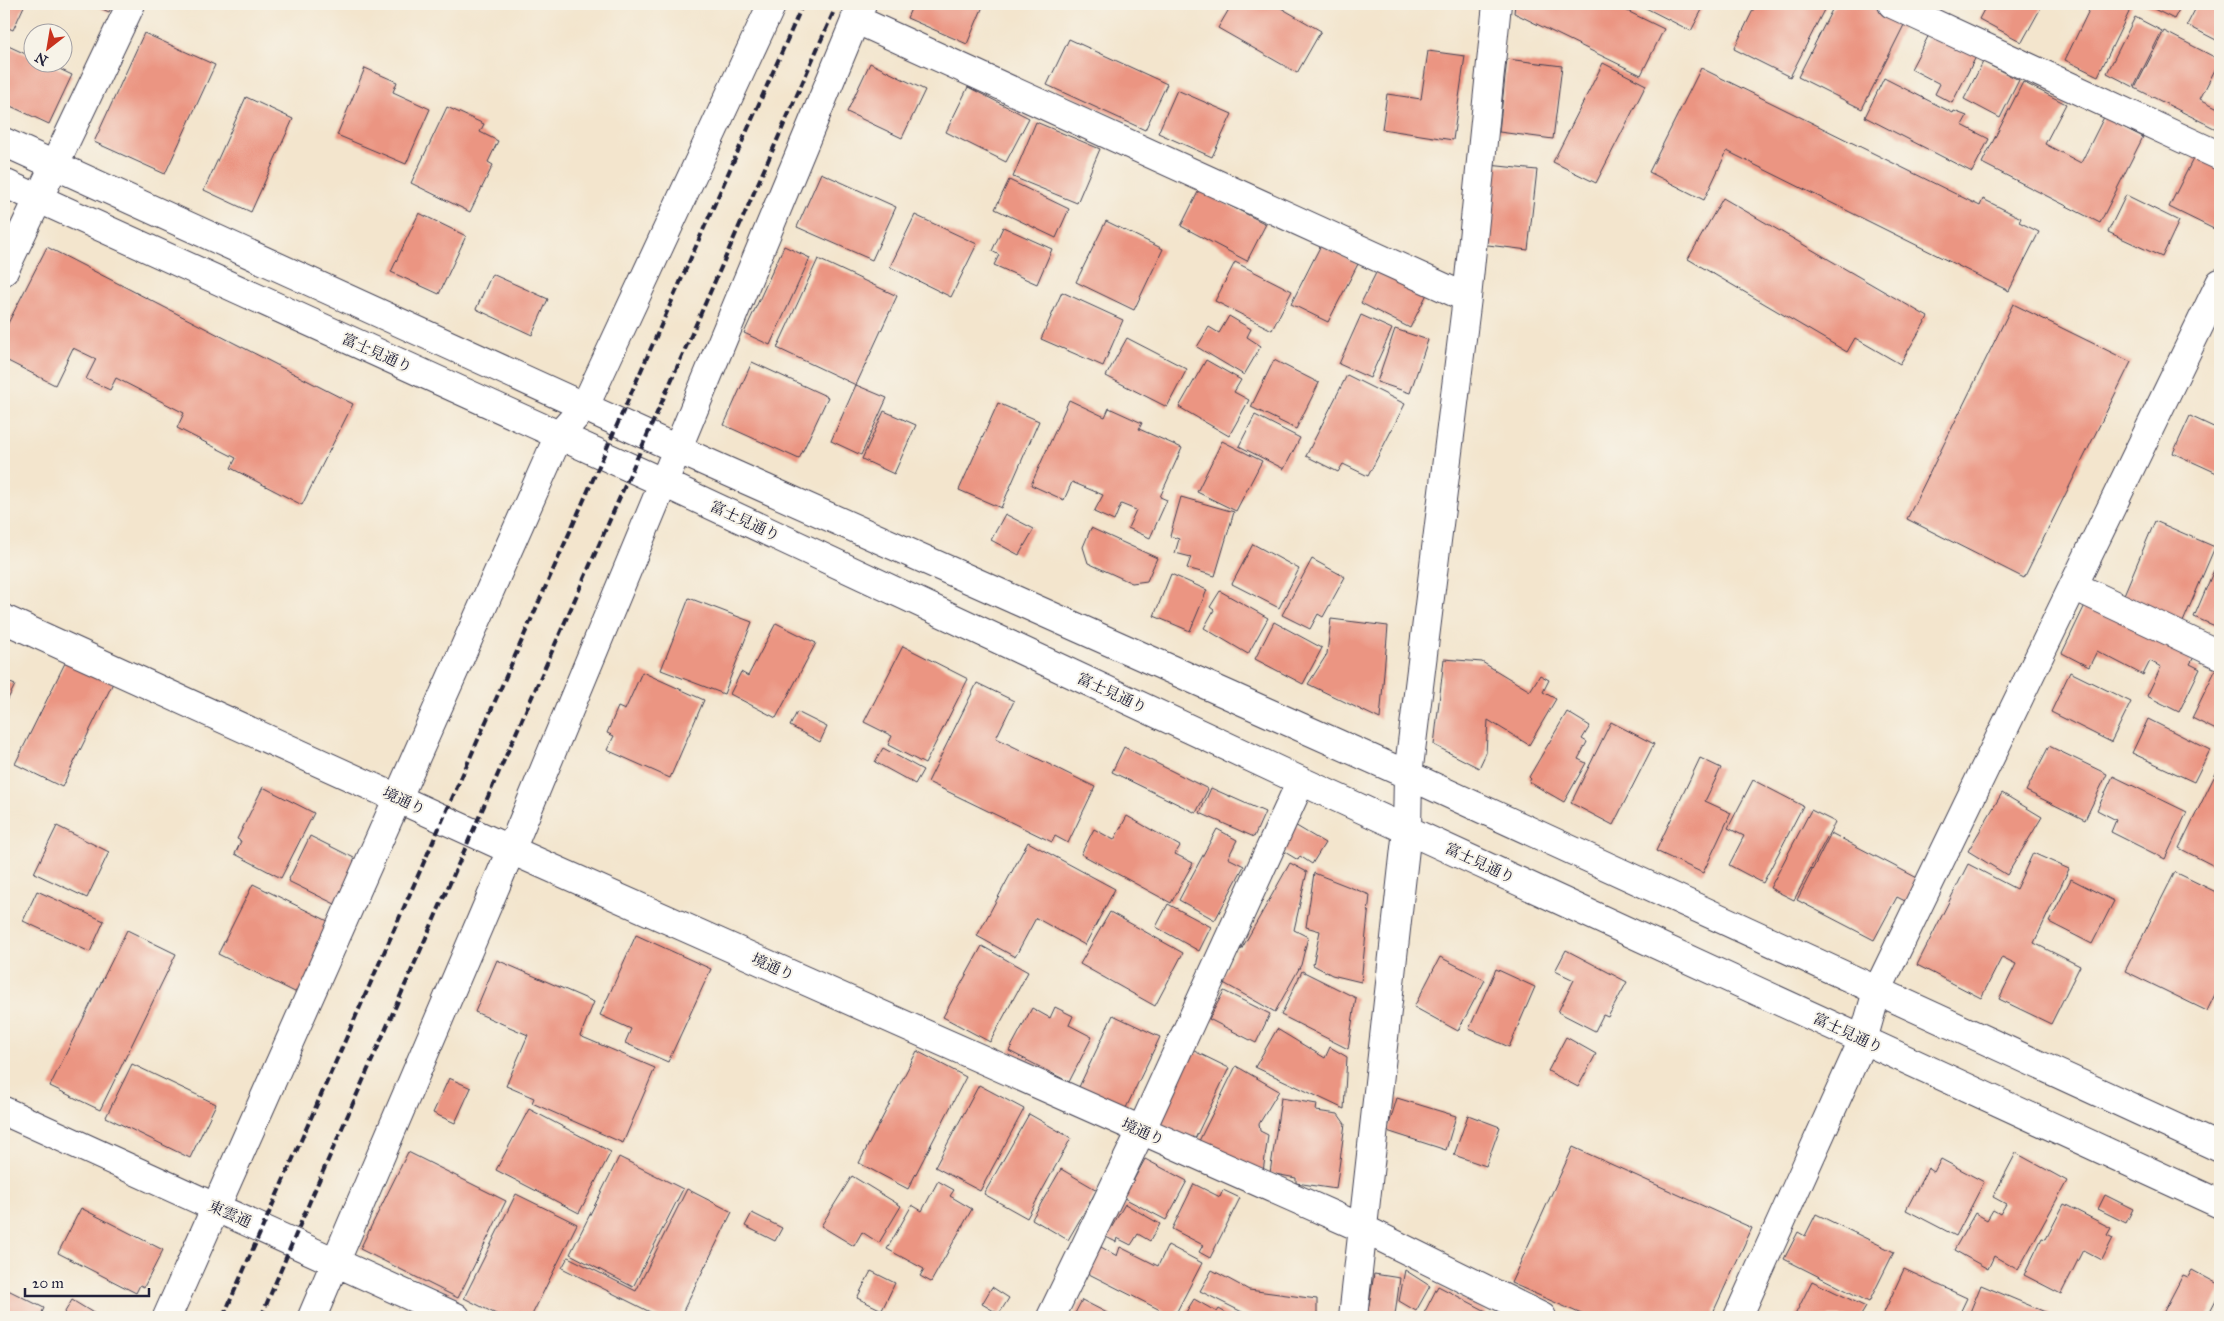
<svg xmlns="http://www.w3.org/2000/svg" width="2224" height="1321" font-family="'IM FELL Great Primer','Noto Serif JP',serif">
<rect width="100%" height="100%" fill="#f7f3e8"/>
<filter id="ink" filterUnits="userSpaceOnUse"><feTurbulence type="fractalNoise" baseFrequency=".02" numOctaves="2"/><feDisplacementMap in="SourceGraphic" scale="10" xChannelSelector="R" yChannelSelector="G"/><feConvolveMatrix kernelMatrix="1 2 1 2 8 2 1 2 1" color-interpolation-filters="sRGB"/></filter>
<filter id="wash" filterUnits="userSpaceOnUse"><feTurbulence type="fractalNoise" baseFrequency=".0096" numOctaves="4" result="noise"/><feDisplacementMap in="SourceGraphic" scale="20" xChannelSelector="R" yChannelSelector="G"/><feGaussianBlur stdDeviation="1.12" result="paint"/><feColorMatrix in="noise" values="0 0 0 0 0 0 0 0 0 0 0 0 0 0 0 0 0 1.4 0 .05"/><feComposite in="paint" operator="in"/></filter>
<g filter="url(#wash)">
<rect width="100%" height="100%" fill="#f3e5cd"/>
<g id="blocks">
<path fill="#eb9582" d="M4 4H25L13 30 4 26Z
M91 4H113L109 12Z
M913 4H984L967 44 907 18Z
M1232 4H1274L1321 31 1297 73 1218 28Z
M1515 4H1613L1664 29 1641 75 1514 13Z
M1638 4H1705L1691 31Z
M1756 4H1827L1790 77 1734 49Z
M1835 4H1882L1908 17 1862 109 1798 77Z
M1987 4H2043L2022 42 1979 19Z
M2092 4H2133L2098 76 2065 60Z
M2144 4H2182L2174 19Z
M2198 4H2220V42L2187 25Z
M2135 17 2162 31 2134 87 2107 73Z
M1932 29 1978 53 1952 103 1935 94 1940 84 1911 69Z
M2164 31 2220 60 2200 99 2220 109V131L2135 88Z
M144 33 215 65 165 174 94 142Z
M1069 39 1167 84 1145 130 1047 85Z
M4 44 32 57V62H45L72 75 49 124 4 103Z
M1428 51 1465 56 1453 140 1382 129 1387 94 1421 99Z
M1507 59 1562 66 1553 139 1499 132Z
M1983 62 2019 80 2000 118 1964 99Z
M870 63 925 90 902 138 847 112Z
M1603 63 1646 85 1596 183 1553 162Z
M365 68 397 82 393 92 430 109 406 164 337 135Z
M1701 68 1980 206 1983 199 2021 218 2019 222 2039 232 2009 291 1727 151 1704 200 1649 172Z
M1884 78 1953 113 1954 111 1967 116 1962 125 1989 139 1972 172 1865 117Z
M2023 82 2066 104 2045 144 2081 163 2104 117 2143 137 2100 223 1982 163Z
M968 87 1029 118 1006 162 946 132Z
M1177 90 1232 114 1212 157 1158 133Z
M246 97 293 119 251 212 204 190Z
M447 107 484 124 480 132 498 141 488 162 493 165 470 212 411 183Z
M1036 122 1100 149 1077 203 1013 177Z
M2195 155 2220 167V232L2169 207Z
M1489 165 1537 170 1528 250 1480 244Z
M821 173 896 207 872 260 797 227Z
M1009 180 1069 209 1056 238 995 209Z
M1199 190 1266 224 1247 261 1181 226Z
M2126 195 2179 221 2162 257 2108 232Z
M1723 198 1928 317 1900 364 1855 338 1847 352 1688 259Z
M419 213 466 236 439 294 391 272Z
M915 215 977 244 951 297 890 267Z
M1106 221 1163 249 1134 310 1076 282Z
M1003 227 1052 249 1037 284 994 265 999 255 992 251Z
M1321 245 1358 264 1328 322 1291 304Z
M784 246 810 258 770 345 744 333Z
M47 247 353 404 302 505 231 468 236 458 177 428 184 413 116 378 110 390 86 379 96 359 73 348 55 385 4 359V331Z
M818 259 897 296 856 385 777 348Z
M1235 262 1292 291 1272 330 1215 301Z
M1380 265 1429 290 1410 328 1361 303Z
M492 274 548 299 532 335 476 309Z
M1062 292 1123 320 1103 366 1041 339Z
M2013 304 2131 362 2024 578 1907 519Z
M1361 315 1392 329 1370 378 1339 364Z
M1229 316 1251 329 1247 337 1261 346 1244 375 1197 347 1209 327 1219 333Z
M1395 329 1428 340 1410 393 1377 382Z
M1127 338 1187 369 1167 407 1106 376Z
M1206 360 1241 380 1234 392 1249 400 1229 436 1179 407Z
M1274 360 1319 383 1296 429 1251 407Z
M752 362 828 397 799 459 724 425Z
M1347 375 1405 404 1368 476 1343 464 1338 472 1306 456Z
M856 385 887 398 861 455 831 441Z
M1069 400 1105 417 1109 408 1142 423 1139 429 1182 448 1160 497 1167 500 1150 538 1128 528 1136 510 1121 504 1114 521 1094 512 1103 495 1072 482 1064 500 1031 485Z
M998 403 1039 421 1001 508 959 490Z
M884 411 916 425 894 474 862 459Z
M1255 415 1300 438 1284 469 1239 446Z
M2190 416 2220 430 2219 474 2173 453Z
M1222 441 1262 461 1236 511 1197 492Z
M1181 497 1234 512 1215 576 1187 568 1191 557 1175 553 1179 539 1170 536Z
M1005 514 1034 529 1019 555 991 540Z
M2155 521 2215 547 2183 622 2123 597Z
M1091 528 1157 558 1147 581 1132 583 1088 563 1083 547Z
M1253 544 1299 569 1279 608 1232 584Z
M1312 559 1345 577 1323 617 1318 614 1310 629 1282 615Z
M2214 570 2220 572V628L2194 617Z
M1171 574 1207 590 1190 631 1154 616Z
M1220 591 1268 618 1248 654 1204 628 1214 610 1210 607Z
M689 598 752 622 724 694 661 670Z
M2086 603 2194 657 2190 664 2200 669 2179 712 2147 696 2161 667 2150 661 2143 675 2097 651 2089 667 2062 653Z
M1331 619 1388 626 1380 719 1308 684 1327 654Z
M1274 622 1322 648 1303 684 1255 659Z
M776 623 816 643 776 718 730 694 741 672 748 676Z
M903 646 968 679 925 764 888 745 892 736 864 722Z
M67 659 113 683 62 787 15 764Z
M1444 659 1482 662 1530 691 1540 675 1549 680 1543 692 1556 699 1529 745 1488 720 1486 753 1479 768 1434 745Z
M2217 667 2220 668V732L2192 718Z
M642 672 704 700 670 778 607 750 614 736 607 733 618 707 625 710Z
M2070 672 2131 702 2111 742 2051 712Z
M4 680 15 685 4 707Z
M977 683 1014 701 996 738 1095 787 1068 843 1055 836 1052 842 928 782Z
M797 712 827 727 820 742 790 726Z
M1567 712 1590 726 1582 739 1587 742 1578 759 1586 763 1564 802 1529 782 1531 779 1529 777Z
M2148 719 2210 750 2194 782 2132 753Z
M1611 722 1654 744 1613 825 1571 803Z
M2049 746 2107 774 2085 820 2026 791Z
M1124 747 1208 789 1196 813 1112 772Z
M883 748 923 770 915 784 875 762Z
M1700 758 1721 768 1705 801 1731 813 1703 873 1656 851Z
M2220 765V869L2179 848Z
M2113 776 2187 812 2165 859 2111 832 2116 820 2097 810Z
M1753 780 1803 806 1763 883 1729 865 1744 836 1728 828Z
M263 787 314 813 281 878 235 854 241 841 237 839Z
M1211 788 1265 812 1254 837 1200 813Z
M2002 793 2042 817 2007 875 1968 851Z
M1811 810 1835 822 1794 900 1770 888Z
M1127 816 1180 846 1175 854 1193 863 1171 903 1081 854 1094 829 1114 840Z
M1293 824 1325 843 1312 864 1300 856 1298 860 1278 848Z
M57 826 109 852 87 898 34 873Z
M1217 829 1237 840 1228 858 1244 866 1215 920 1179 900Z
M1831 833 1923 881 1911 904 1897 897 1874 940 1797 900Z
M310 836 362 862 341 907 288 881Z
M1028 842 1115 889 1085 945 1036 918 1015 957 977 936Z
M2033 853 2069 869 2034 943 2080 966 2051 1024 1999 999 2016 964 2002 957 1981 998 1917 965 1968 864 2016 889Z
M1290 863 1307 872 1294 930 1308 937 1301 965 1275 1012 1220 981 1238 948 1241 950Z
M2175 872 2220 894V984L2207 1011 2125 971Z
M1314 873 1370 895 1361 982 1332 975 1313 965 1320 931 1306 927Z
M2071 879 2114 901 2092 944 2049 922Z
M253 884 340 927 305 997 218 954Z
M37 891 104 921 90 952 23 921Z
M1168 904 1211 927 1199 951 1156 927Z
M1110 912 1183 953 1155 1006 1080 964Z
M127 930 176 954 100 1110 50 1086Z
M636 935 711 969 668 1062 625 1043 631 1029 600 1015Z
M982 946 1028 972 990 1042 943 1017Z
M1566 950 1627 982 1608 1017 1603 1015 1595 1031 1558 1012 1574 980 1555 971Z
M1440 957 1485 980 1458 1031 1414 1007Z
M497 960 594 1002 580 1036 655 1068 623 1143 532 1103 534 1098 506 1086 528 1035 475 1012Z
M1496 969 1535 987 1509 1047 1469 1029Z
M1302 971 1356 998 1348 1049 1281 1015Z
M1224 991 1270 1014 1256 1043 1209 1019Z
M1055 1007 1073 1016 1069 1025 1092 1037 1069 1082 1009 1051 1032 1008 1050 1018Z
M1113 1015 1160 1037 1125 1110 1079 1087Z
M1277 1029 1325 1058 1330 1047 1347 1057 1344 1109 1255 1067Z
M1566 1037 1596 1054 1578 1087 1548 1071Z
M1190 1049 1229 1068 1194 1141 1154 1122Z
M917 1051 966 1077 908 1189 859 1163Z
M132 1064 216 1104 190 1158 106 1117Z
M1236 1066 1279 1091 1259 1124 1260 1131 1268 1135 1263 1172 1199 1141Z
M449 1078 471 1088 455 1123 433 1113Z
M979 1085 1024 1109 980 1191 935 1167Z
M1281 1098 1317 1104 1316 1111 1338 1114 1345 1124 1336 1189 1296 1183V1178L1270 1173Z
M1397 1098 1456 1116 1446 1150 1387 1131Z
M529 1109 611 1152 579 1213 496 1170Z
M1029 1114 1071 1138 1027 1218 984 1194Z
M1468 1115 1500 1127 1486 1166 1454 1155Z
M1573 1147 1752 1228 1711 1317H1588L1511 1283Z
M408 1152 506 1201 458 1298 360 1249Z
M2016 1153 2067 1181 2018 1270 1994 1256 1988 1269 1954 1250 1975 1213 1987 1220 1993 1210 2000 1214 2006 1204 1993 1197Z
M619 1157 683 1189 633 1287 570 1254Z
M1145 1159 1187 1181 1166 1220 1124 1198Z
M1941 1159 1984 1182 1956 1236 1906 1210 1928 1168 1934 1172Z
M1061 1169 1097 1190 1068 1240 1032 1219Z
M852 1176 901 1206 879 1243 862 1232 854 1246 821 1226Z
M938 1181 954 1190 950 1196 972 1209 931 1282 920 1276 924 1269 887 1249 912 1205 922 1211Z
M1194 1184 1220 1197 1223 1190 1240 1198 1210 1258 1199 1252 1203 1245 1172 1229Z
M687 1189 732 1212 682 1313 690 1317H660L562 1268 568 1257 636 1291Z
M516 1194 577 1224 531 1317H502L464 1298Z
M2105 1195 2133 1209 2126 1223 2098 1209Z
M1125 1204 1160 1224 1150 1241 1138 1234 1131 1245 1117 1238 1116 1242 1106 1237Z
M2064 1204 2111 1228 2107 1235 2113 1238 2102 1260 2083 1250 2061 1294 2024 1275 2042 1238 2046 1239Z
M81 1208 163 1250 144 1287 140 1285 136 1293 58 1253Z
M752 1213 782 1228 775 1241 745 1226Z
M1816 1214 1894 1252 1869 1302 1784 1259 1798 1232 1805 1236Z
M1168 1245 1202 1263 1174 1317 1087 1273 1101 1247 1117 1256 1120 1247 1158 1266Z
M1904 1269 1967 1298 1958 1317H1882Z
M1212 1270 1249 1290 1317 1299V1317H1259L1244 1313 1200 1291Z
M1405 1270 1430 1286 1416 1311 1399 1301Z
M2192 1270 2220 1285V1292L2207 1317H2161L2183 1275 2188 1277Z
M871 1271 895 1283 882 1310 857 1298Z
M1374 1274 1400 1278 1395 1315 1401 1317H1367Z
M1812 1281 1866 1307 1860 1317H1794Z
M1981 1285 2050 1314 2049 1317H1968Z
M1438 1286 1486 1311 1483 1317H1428L1423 1315Z
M992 1287 1009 1298 999 1314 982 1304Z
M4 1288 44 1308 40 1317H4Z
M1194 1299 1217 1312 1219 1309 1233 1317H1183Z
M72 1300 100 1317H62Z
M1082 1300 1111 1315 1109 1317H1073Z"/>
</g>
</g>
<g filter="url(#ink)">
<use href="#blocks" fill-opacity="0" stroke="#413f51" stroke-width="1"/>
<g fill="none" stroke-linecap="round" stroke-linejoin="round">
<defs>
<path id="minor" d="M1892 4 2220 156
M855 19 1467 298
M4 142 677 449 1408 775 2220 1148
M4 183 664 483 1301 781 2220 1204
M4 271 131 4
M2074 586 2220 655
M4 619 511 850 1364 1229 1542 1317
M4 1111 456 1317
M167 1317 559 435 585 406 772 4
M312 1317 511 850 862 4
M1051 1317 1141 1131 1301 781
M1353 1317 1407 830 1408 775 1467 298 1497 4
M1738 1317 1863 1040 1877 991 2220 283"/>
</defs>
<use href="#minor" stroke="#413f51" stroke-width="30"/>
<use href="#minor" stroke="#fff" stroke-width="28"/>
<path stroke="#22223b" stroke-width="4" stroke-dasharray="8 4" stroke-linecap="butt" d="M223 1317 803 4
M261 1317 310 1201 837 4"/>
</g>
</g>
<g text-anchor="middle" stroke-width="4" stroke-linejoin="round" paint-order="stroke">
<g font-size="15" fill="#22223b" stroke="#f7f3e8">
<text transform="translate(377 353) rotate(24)" y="5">富士見通り</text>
<text transform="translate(745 521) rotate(25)" y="5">富士見通り</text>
<text transform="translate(1112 693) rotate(25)" y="5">富士見通り</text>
<text transform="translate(404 801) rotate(25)" y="5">境通り</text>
<text transform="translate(1480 863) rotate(25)" y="5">富士見通り</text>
<text transform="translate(773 967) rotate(24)" y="5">境通り</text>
<text transform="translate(1848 1033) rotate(25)" y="5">富士見通り</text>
<text transform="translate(1143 1132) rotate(24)" y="5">境通り</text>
<text transform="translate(230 1214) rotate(24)" y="5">東雲通</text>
</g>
</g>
<rect width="2224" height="1321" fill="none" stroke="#f7f3e8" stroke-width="20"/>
<g transform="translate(48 48) rotate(211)"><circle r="24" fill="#f7f3e8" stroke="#a29fa3"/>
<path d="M0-4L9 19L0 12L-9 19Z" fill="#c8321e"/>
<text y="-8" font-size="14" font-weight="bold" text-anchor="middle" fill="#22223b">N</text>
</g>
<path d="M25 1288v8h124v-8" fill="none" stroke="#22223b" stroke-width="2.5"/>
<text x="32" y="1288" font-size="15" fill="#22223b" stroke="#f7f3e8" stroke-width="4" paint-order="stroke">20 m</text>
</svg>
